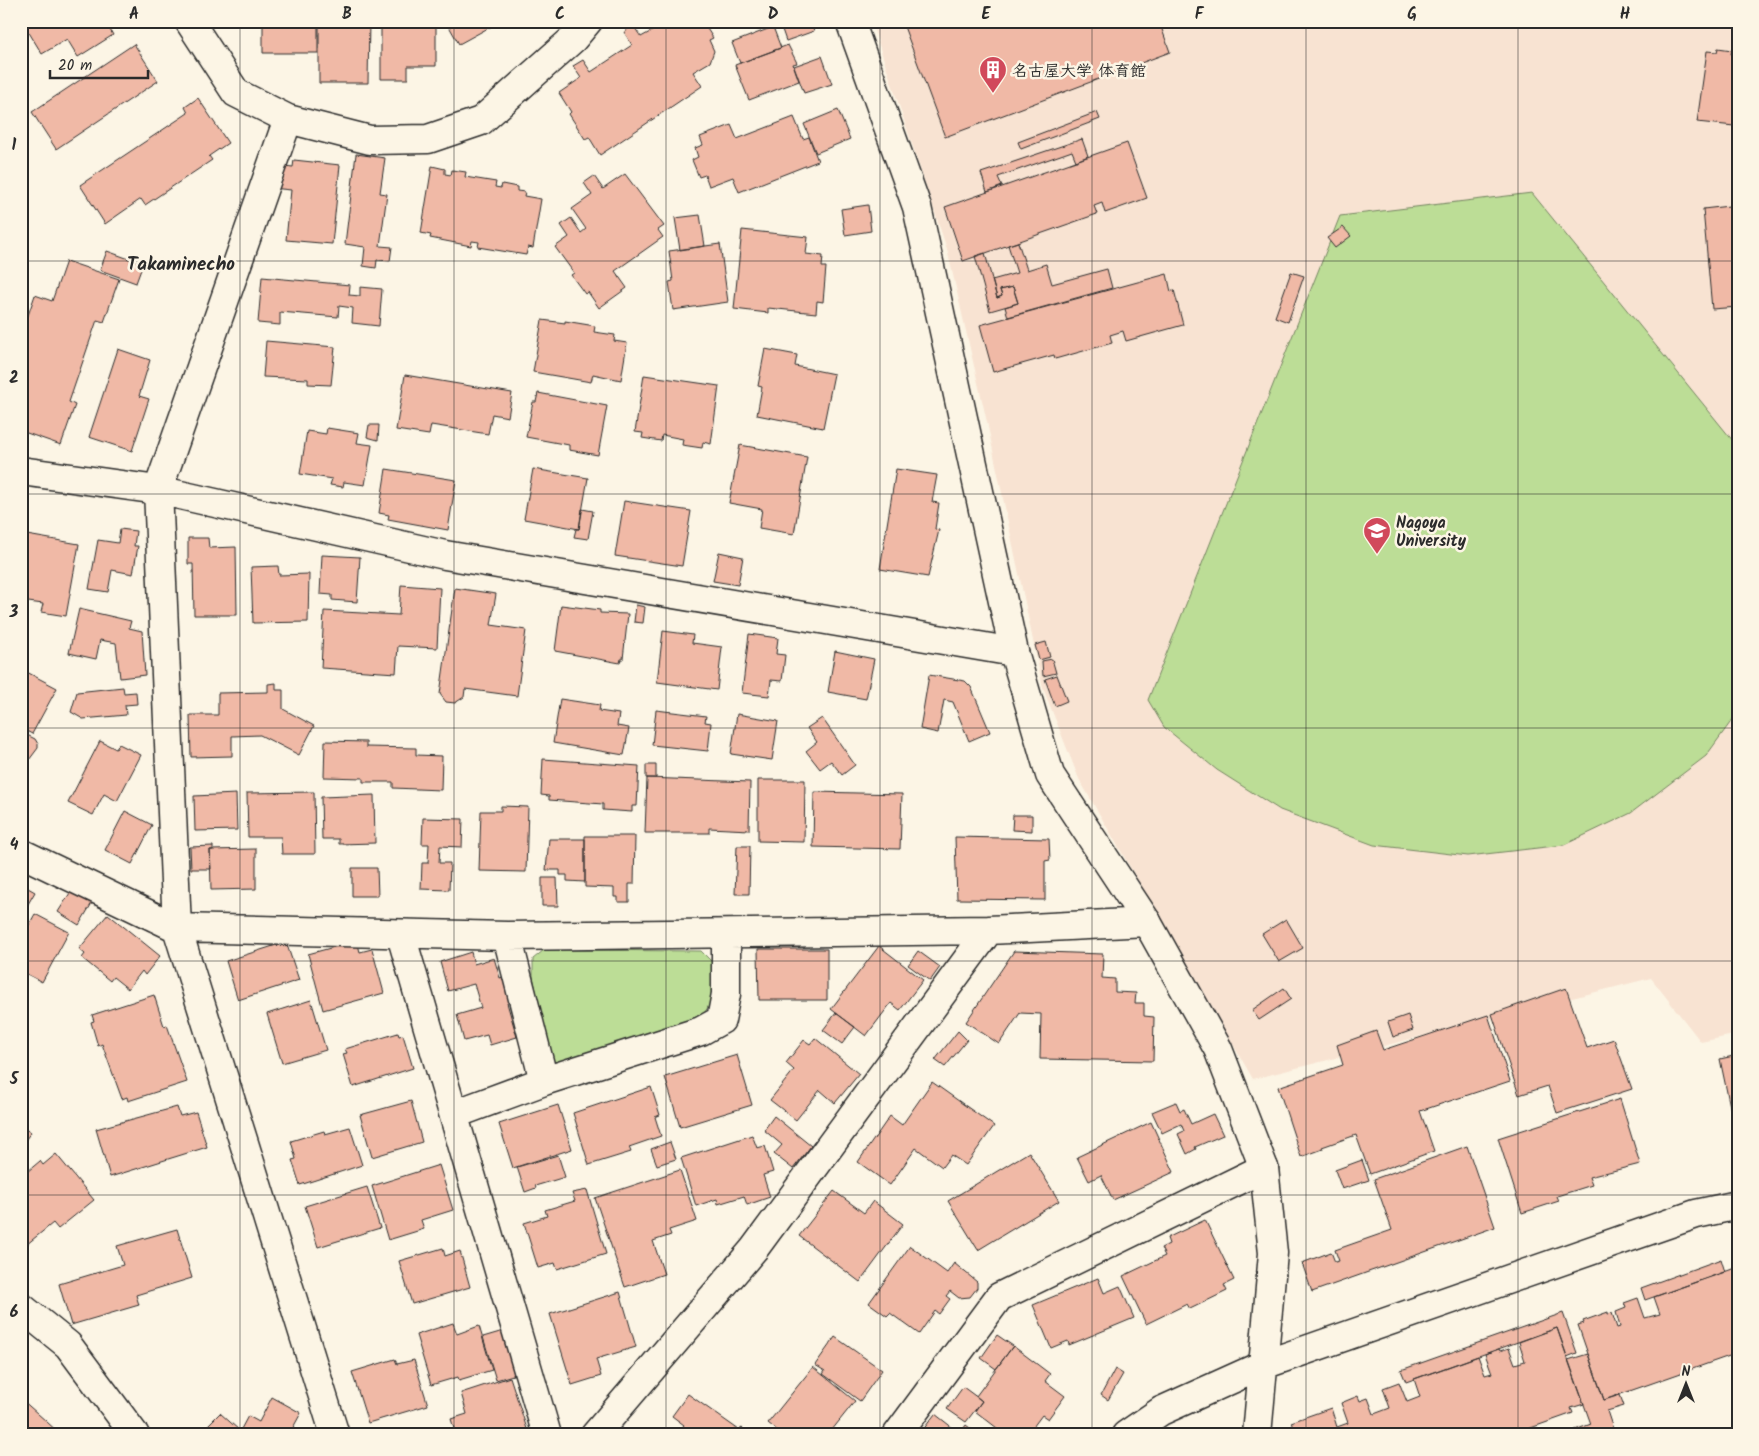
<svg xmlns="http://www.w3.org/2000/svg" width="1759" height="1456" font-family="Kalam,'Klee One',sans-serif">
<rect width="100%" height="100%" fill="#fcf5e5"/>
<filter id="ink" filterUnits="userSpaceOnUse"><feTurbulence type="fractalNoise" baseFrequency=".02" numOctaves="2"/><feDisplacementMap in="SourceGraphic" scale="10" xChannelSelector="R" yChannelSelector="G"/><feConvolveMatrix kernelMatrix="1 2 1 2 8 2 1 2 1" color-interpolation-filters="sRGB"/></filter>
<g filter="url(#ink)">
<path fill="#f8e3d2" d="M871 21H1738V1034L1701 1042 1651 978 1253 1079 1079 779 1043 688 987 422 947 249Z"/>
<path fill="#bcdd96" stroke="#748460" d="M1532 193 1738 447V712L1706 756 1631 813 1564 845 1468 856 1374 845 1280 810 1217 770 1164 727 1148 700 1340 216Z
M544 950 701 951 712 962 711 1003 702 1016 552 1069 533 976V959Z"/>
<path fill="#f0b9a6" stroke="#2b2b2b" d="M22 21H105L113 35 78 57 67 39 42 54Z
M263 21H318V53H263Z
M319 21H369L368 83H319Z
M381 21H430V26H436V66H408V79H381Z
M446 21H501L459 44Z
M657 21H702L713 38 709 40 714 51 710 62 693 72 702 86 600 155 589 137 585 139 569 114 571 112 559 93 581 78 573 66 583 60 591 72 632 45 624 32 633 25 641 37 661 26Z
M779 21H811L814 31 786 41Z
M902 21H1159L1170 52 945 137Z
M773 27 781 48 740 63 732 43Z
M21 40 26 49 21 51Z
M134 44 158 81 56 149 32 112Z
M788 45 797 63 793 64 799 81 749 100 735 65Z
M1718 48 1732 50 1731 54 1738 55V97L1734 126 1697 122 1707 51 1717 52Z
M822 56 832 84 804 93 794 66Z
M198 98 228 143 209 156 212 160 145 205 141 199 105 224 80 185 188 113 185 107Z
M838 110 850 139 816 153 804 124Z
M1097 112 1100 119 1021 149 1018 142Z
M794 117 803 139 809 137 818 161 739 192 733 177 709 186 705 175 699 177 692 160 698 157 695 148 703 145 700 137 731 125 737 139Z
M1082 139 1088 156 1076 161 1072 151 998 177 1002 186 987 192 981 173Z
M1127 143 1147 198 1105 213 1102 203 1094 206 1097 214 963 261 945 207Z
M356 154 385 158 380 193 387 194 380 246 392 247 390 261 377 260 376 268 363 266 365 247 345 244Z
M294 160 340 165 332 244 286 240 291 190 272 188 275 165 293 167Z
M432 166 445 169V174L451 175 452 170 466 172 465 177 496 182 495 187 501 188 502 184 517 187V191L525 192 524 196 541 199 533 248 528 247 526 255 478 247 479 242 472 241 471 246 430 238 431 235 421 233Z
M625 174 664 226 658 230 663 237 615 271 627 288 599 308 588 292 585 294 571 275 574 273 555 247 569 237 561 225 571 218 581 233 586 229 572 209 592 195 584 183 594 176 603 189Z
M868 205 871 231 845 235 841 209Z
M1738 205V307L1712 309 1703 209Z
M700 215 705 246 680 250 675 218Z
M1343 227 1351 236 1335 248 1327 238Z
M742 230 808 237 806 254 823 256 822 267H826L823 302 817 301 816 313 768 308V313L734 309Z
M1018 242 1027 270 1046 264 1052 284 1107 269 1112 288 1008 317 1005 307 1018 303 1013 287 1000 290 1002 296 997 298 992 280 1017 273 1008 245Z
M720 244 728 302 673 310 669 282 673 281 669 251Z
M107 251 143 264 136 283 100 270Z
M985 253 997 298 1002 296 1000 290 1013 287 1018 303 990 311 975 256Z
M66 261 119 279 104 322 97 320 69 402 75 405 61 445 21 431V326L24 327 35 295 52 301Z
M1291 272 1304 276 1288 322 1275 317Z
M1167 274 1171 292 1174 290 1183 325 1126 341 1123 331 1110 335 1112 343 1055 359 1054 355 993 372 980 325Z
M262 277 350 285 349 295 360 296V287L382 289 379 326 352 323 353 308 339 306 338 317 280 312V325L258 323Z
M542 320 565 323V321L595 326 594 332 615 335 614 341 627 343 621 380 593 374 591 382 533 372Z
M266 341 335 347 331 385 308 384V379L263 377Z
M118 349 150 360 139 396 149 399 132 451 89 437Z
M765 349 797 355 795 366 834 374 823 428 757 415 762 387 758 386Z
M405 375 512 393 508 417 492 414 488 434 431 425 429 435 396 430Z
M644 375 719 386 711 444 703 442 702 448 682 445 683 439 662 435 661 441 642 438 643 433 635 432Z
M538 393 607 406 598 455 569 450V445L526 437 533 402H536Z
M369 425H379L378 440 367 437Z
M327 428 359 433 357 443 372 445 365 485 344 482 343 487 330 485 332 479 300 474 307 431 326 434Z
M740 445 807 457 794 534 759 528 762 509 729 503Z
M386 469 456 480 448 530 388 519 389 515 379 513Z
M533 469 588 478 579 529 524 519Z
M896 469 937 475 932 502 939 503 935 529 939 530 928 577 880 569Z
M624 501 691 511 682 566 615 556Z
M582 509 593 511 588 539 574 537 576 529H579Z
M120 529 136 531 134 546H138L133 574 112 570 108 592 89 589 98 540 118 543Z
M21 534 79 544 66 616 41 612 43 604 21 601Z
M188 538H208L209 548 236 547 237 615H194L193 564H188Z
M719 552 743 557 738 585 713 581Z
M322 555 360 557 357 602 332 600V595L320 594Z
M278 566 279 575 309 574 308 622 253 623 251 567Z
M401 585 440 588 437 648 398 646 396 673 321 668 324 611 399 615Z
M455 588 496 594 491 625 526 630 517 696 465 689 464 697 455 703 446 702 440 694Z
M561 605 600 610V613L628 614 623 659H621L620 663 555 651Z
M636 605 645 607 643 623 634 622Z
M79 609 131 621 129 628 142 631 145 675 120 678 116 643 100 640 96 659 69 653Z
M663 631 693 635 692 643 722 647 717 690 657 682Z
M749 634 778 638 776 654 785 655 782 681 771 680 769 696 742 693Z
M1046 642 1050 657 1039 660 1035 645Z
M835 651 874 659 866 699 828 692Z
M1052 659 1056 673 1043 676 1042 661Z
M21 669 57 688 32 734 21 728Z
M929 675 965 681 971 687 990 732 969 741 953 702 944 700 938 733 920 729Z
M1057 675 1067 701 1055 706 1045 679Z
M276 683V690H283V709L314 726 299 755 260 735 232 736V756L191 757 190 715H218V693L268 692V684Z
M123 687 124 693 136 692 137 704 125 705 126 715 83 719 71 712 77 692Z
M560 699 600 705 599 711 619 714 617 726 629 728 624 755 553 743Z
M656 710 706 716 705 722 711 723 708 751 652 745Z
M737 714 778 721 772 760 731 754Z
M822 718 855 765 842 775 831 761 820 769 806 751 817 742 807 728Z
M21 732 35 739 38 744V748L26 764H21Z
M100 741 116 749 119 744 141 755 117 801 104 794 93 815 68 803Z
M325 741 366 742V747L416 748V755L442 756 441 790 393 788V782H363V778L324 777Z
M543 759 639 766 637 806H632V812L603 810V804L549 800V796L541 795Z
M646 765H656V778H646Z
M647 778 750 782 749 830 709 828V833H645Z
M758 780H805L804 842 758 841Z
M314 792 315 854H282L281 837H248L247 793Z
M814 792 902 794 900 849 813 847Z
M236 794 237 830 195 831 194 796Z
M374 795 375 843 339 844V839H322L321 797Z
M501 806 528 807 526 872 479 871 481 811H501Z
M125 811 152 825 132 864 105 850Z
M1013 815H1032V831L1012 830Z
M423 818 463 819 462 847 440 846 439 863H450L449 890 421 889 422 863H428L429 844H422Z
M585 836H635L634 884H629V902H618V897H614V888L585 887Z
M955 837 1049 839 1050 860 1045 861V900L957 899Z
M549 839H585V882L567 881V875H560V870H546Z
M213 846V850H210L211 869H191L190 847Z
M737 846H750L749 894H735Z
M256 849V889L211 890 210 850Z
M352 868H377L378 896H352Z
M542 878H557L558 906H542Z
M21 884 35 892 21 916Z
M75 885 95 898 79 925 58 912Z
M35 914 69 932 42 982 21 971V939Z
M108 914 160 956 145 975 142 971 128 989 113 977 110 981 82 958 85 954 79 949Z
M1286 919 1303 948 1279 962 1262 934Z
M357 941 360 952 372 949 384 993 323 1010 308 954Z
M286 942 299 980 238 1000 226 961Z
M879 946 923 980 900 1010 891 1003 866 1036 831 1009Z
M758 949H827V1000H759Z
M918 951 940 967 930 981 908 965Z
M1014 951 1103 954 1102 978 1115 979V992L1136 993 1135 1003H1144V1016L1154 1017 1153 1061 1040 1059 1041 1014 1020 1013 999 1044 966 1022Z
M471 952 474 964 494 958 500 978 505 976 513 1002 507 1003 517 1037 490 1045 487 1035 464 1041 457 1015 481 1008 474 984 448 991 440 962Z
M1284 988 1291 999 1259 1020 1252 1010Z
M1566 988 1587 1048 1614 1039 1632 1089 1557 1113 1548 1086 1519 1095 1492 1014Z
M154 995 164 1026 167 1025 187 1082 128 1101 127 1097 122 1099 102 1044 98 1046 91 1022 94 1021 92 1015Z
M311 1000 326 1050 282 1063 267 1014Z
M836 1013 855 1027 842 1044 823 1030Z
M1408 1015 1413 1030 1393 1037 1388 1022Z
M1488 1015 1510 1081 1420 1111 1434 1151 1370 1174 1356 1135 1322 1147 1323 1149 1301 1157 1278 1087 1343 1065 1337 1045 1376 1031 1383 1050Z
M958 1031 967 1040 945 1067 935 1060Z
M398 1033 399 1036 403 1035 413 1068 353 1087 343 1054 347 1053 345 1049Z
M815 1038 859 1074 835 1103 820 1090 796 1120 770 1100 794 1070 786 1063 804 1040 810 1044Z
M737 1055 752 1105 680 1127 665 1077Z
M1738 1055V1120L1733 1121 1720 1059Z
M932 1082 994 1126 966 1165 951 1155 942 1167 916 1148 890 1185 858 1162 890 1116 902 1125Z
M651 1087 660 1115 655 1117 661 1136 629 1147 631 1152 589 1165 573 1113Z
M1620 1099 1640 1164 1589 1177 1592 1185 1557 1196 1559 1201 1522 1213 1498 1138Z
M411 1101 422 1142 372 1157 360 1115Z
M1176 1102 1180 1111 1184 1109 1191 1124 1213 1114 1223 1135 1195 1147 1196 1149 1187 1154 1178 1134 1184 1131 1181 1124 1162 1133 1152 1112Z
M558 1105 572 1149 513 1168 499 1124Z
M177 1107 180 1116 196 1112 207 1147 110 1177 96 1129Z
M774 1116 811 1146 793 1169 774 1154 782 1145 764 1130Z
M1151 1122 1174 1172 1113 1200 1101 1175 1089 1181 1077 1157Z
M21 1125 31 1132 21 1146Z
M350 1127 362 1165 300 1185 292 1160 296 1159 291 1141 324 1131 325 1134Z
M752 1135 757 1148 765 1146 773 1172 763 1175 770 1197 747 1205 744 1196 718 1204 717 1199 696 1206 681 1158Z
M670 1142 676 1159 657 1165 651 1149Z
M1467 1146 1495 1227 1312 1292 1302 1263 1331 1252 1335 1262 1339 1261 1335 1250 1392 1230 1374 1179Z
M1029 1152 1059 1201 978 1250 948 1201Z
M56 1154 94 1200 58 1229 53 1223 21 1249V1177L40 1161 43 1165Z
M558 1155 565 1177 535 1186 536 1188 525 1192 517 1167Z
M1362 1160 1369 1180 1342 1189 1335 1170Z
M439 1165 453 1210 421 1220 424 1229 388 1240 372 1186Z
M680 1170 697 1221 669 1230 671 1235 653 1241 664 1274 625 1287 595 1198Z
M367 1187 380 1228 318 1247 305 1206Z
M587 1190 606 1254 557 1269 555 1263 538 1268 524 1223 547 1216 545 1210 575 1201 572 1193Z
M834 1191 864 1213 873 1201 903 1224 860 1282 799 1236Z
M1205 1220 1234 1280 1224 1285 1227 1291 1190 1309 1187 1304 1146 1324 1123 1276 1165 1256 1161 1248 1169 1244 1167 1238Z
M177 1229 192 1278 136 1295 139 1305 71 1325 59 1284 123 1265 117 1246Z
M910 1246 947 1273 954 1263 977 1282V1288L970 1297 959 1298 950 1291 946 1296 950 1299 947 1303 939 1314 935 1311 919 1334 890 1313 887 1316 869 1303Z
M443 1248 445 1256 460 1251 470 1287 412 1304 399 1261Z
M1721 1259 1725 1272 1645 1300 1641 1288Z
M1738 1267V1353L1604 1400 1578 1325 1584 1323 1583 1321 1608 1312V1314L1612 1313 1617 1328 1620 1327 1616 1312 1626 1308 1624 1303 1638 1298 1645 1318 1660 1314 1654 1297Z
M1098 1278 1104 1293 1120 1286 1134 1318 1069 1345 1068 1341 1051 1348 1033 1305Z
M620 1292 636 1347 596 1359 601 1376 572 1385 550 1314Z
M1563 1313 1577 1353 1567 1357 1557 1328 1406 1382 1401 1370Z
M453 1323 457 1334 479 1326 492 1370 459 1380 458 1377 431 1385 416 1335Z
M1557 1328 1584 1404 1571 1408 1573 1413 1511 1435H1296L1291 1422 1331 1408 1337 1427 1348 1423 1341 1403 1358 1396 1360 1401 1368 1398 1374 1414 1390 1408 1383 1388 1399 1382 1407 1402 1420 1397 1414 1379 1478 1356 1485 1375 1492 1373 1485 1354 1499 1349 1500 1351 1509 1348 1515 1364 1525 1361 1519 1342Z
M510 1329 523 1372 496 1380 483 1337Z
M997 1335 1013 1346 996 1369 981 1358Z
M835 1337 882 1370 860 1401 823 1374 825 1371 815 1365Z
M1013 1346 1050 1374 1045 1381 1065 1396 1048 1419 1042 1415 1027 1435H1000L994 1431 997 1428 975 1411 982 1401 976 1396Z
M1588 1354 1604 1400 1620 1395 1624 1406 1607 1411 1615 1435H1576L1575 1430 1591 1424 1568 1360Z
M395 1359 397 1364 414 1360 428 1405 368 1423 352 1372Z
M813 1367 855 1401 828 1435H783L768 1423Z
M1115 1369 1123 1374 1108 1400 1101 1395Z
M510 1377 529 1435H456L451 1419 467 1414 461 1393Z
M963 1387 982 1401 966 1422 947 1409Z
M688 1394 739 1430 742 1428 751 1435H677L684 1425 672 1416Z
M272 1397 301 1413 289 1435H198L220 1413 240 1431 248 1416 259 1422Z
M21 1399 46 1421 61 1435H21Z
M935 1414 958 1432 956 1435H919Z
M966 1425 979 1435H959Z"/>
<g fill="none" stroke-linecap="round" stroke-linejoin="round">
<defs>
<path id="minor" d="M189 21 236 93 288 119
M21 471 158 490 445 555 1014 652
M21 853 177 928 507 936 989 930
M401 935 547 1435
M507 936 544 1081
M455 1114 544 1081 701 1031 721 1020 726 994V935
M21 1307 68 1345 135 1435
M335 1435 177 928 158 490 288 119 370 140 428 139 481 121 573 39 588 21
M595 1435 754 1249 989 930 1147 922
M897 1435 999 1297 1264 1168"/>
<path id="tertiary" d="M850 21 917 207 1014 652 1050 775 1147 922 1218 1049 1264 1168 1273 1253 1257 1435
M1126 1435 1161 1411 1263 1365 1696 1214 1738 1205"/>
</defs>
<use href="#minor" stroke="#2b2b2b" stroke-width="31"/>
<use href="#tertiary" stroke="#2b2b2b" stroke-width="31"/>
<use href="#minor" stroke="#fcf5e5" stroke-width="28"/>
<use href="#tertiary" stroke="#fcf5e5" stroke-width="28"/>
</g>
</g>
<path fill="none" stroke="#2b2b2b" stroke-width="1" stroke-opacity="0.55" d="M240 21V1435M454 21V1435M666 21V1435M880 21V1435M1092 21V1435M1306 21V1435M1518 21V1435M21 261H1738M21 494H1738M21 728H1738M21 961H1738M21 1195H1738"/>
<defs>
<symbol id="building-pin" viewBox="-11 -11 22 30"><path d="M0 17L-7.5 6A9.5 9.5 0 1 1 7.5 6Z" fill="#d1495b" stroke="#fcf5e5"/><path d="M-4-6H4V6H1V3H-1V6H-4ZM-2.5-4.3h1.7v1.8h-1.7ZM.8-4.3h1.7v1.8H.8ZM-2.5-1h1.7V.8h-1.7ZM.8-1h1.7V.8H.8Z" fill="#fff"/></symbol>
<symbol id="university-pin" viewBox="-11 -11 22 30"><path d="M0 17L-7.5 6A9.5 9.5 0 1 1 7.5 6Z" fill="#d1495b" stroke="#fcf5e5"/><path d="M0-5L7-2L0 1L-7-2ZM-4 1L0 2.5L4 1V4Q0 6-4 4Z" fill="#fff"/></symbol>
</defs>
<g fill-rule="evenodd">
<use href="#building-pin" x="977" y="54" width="32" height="43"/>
<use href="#university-pin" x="1361" y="515" width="32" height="43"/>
</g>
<g text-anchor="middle" stroke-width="5" stroke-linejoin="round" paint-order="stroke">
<g font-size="16" font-weight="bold" fill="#2b2b2b" stroke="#fcf5e5" text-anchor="start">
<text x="1012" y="76">名古屋大学 体育館</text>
<text x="1396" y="528">Nagoya<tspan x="1396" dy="18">University</tspan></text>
</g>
<g font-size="19" font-weight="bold" fill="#2b2b2b" stroke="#fcf5e5">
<text x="181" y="270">Takaminecho</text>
</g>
</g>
<rect width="1759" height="1456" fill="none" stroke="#fcf5e5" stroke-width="55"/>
<g transform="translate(1686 1384)" stroke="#fcf5e5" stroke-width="4" paint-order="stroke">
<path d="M0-4L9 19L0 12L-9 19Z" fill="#2b2b2b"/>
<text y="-8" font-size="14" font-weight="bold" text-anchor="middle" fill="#2b2b2b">N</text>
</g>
<path d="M50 70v8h98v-8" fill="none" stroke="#2b2b2b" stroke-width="2.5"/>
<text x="58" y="70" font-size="15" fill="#2b2b2b" stroke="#fcf5e5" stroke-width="4" paint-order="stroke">20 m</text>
<rect x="28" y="28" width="1704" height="1400" fill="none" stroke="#2b2b2b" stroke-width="2"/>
<g font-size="16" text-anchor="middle" font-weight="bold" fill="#2b2b2b">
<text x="134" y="19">A</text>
<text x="347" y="19">B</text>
<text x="560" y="19">C</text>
<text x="773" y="19">D</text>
<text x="986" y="19">E</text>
<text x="1199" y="19">F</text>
<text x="1412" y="19">G</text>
<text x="1625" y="19">H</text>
<text x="14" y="150">1</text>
<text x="14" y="383">2</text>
<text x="14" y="617">3</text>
<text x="14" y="850">4</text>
<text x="14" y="1084">5</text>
<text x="14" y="1317">6</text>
</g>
</svg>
